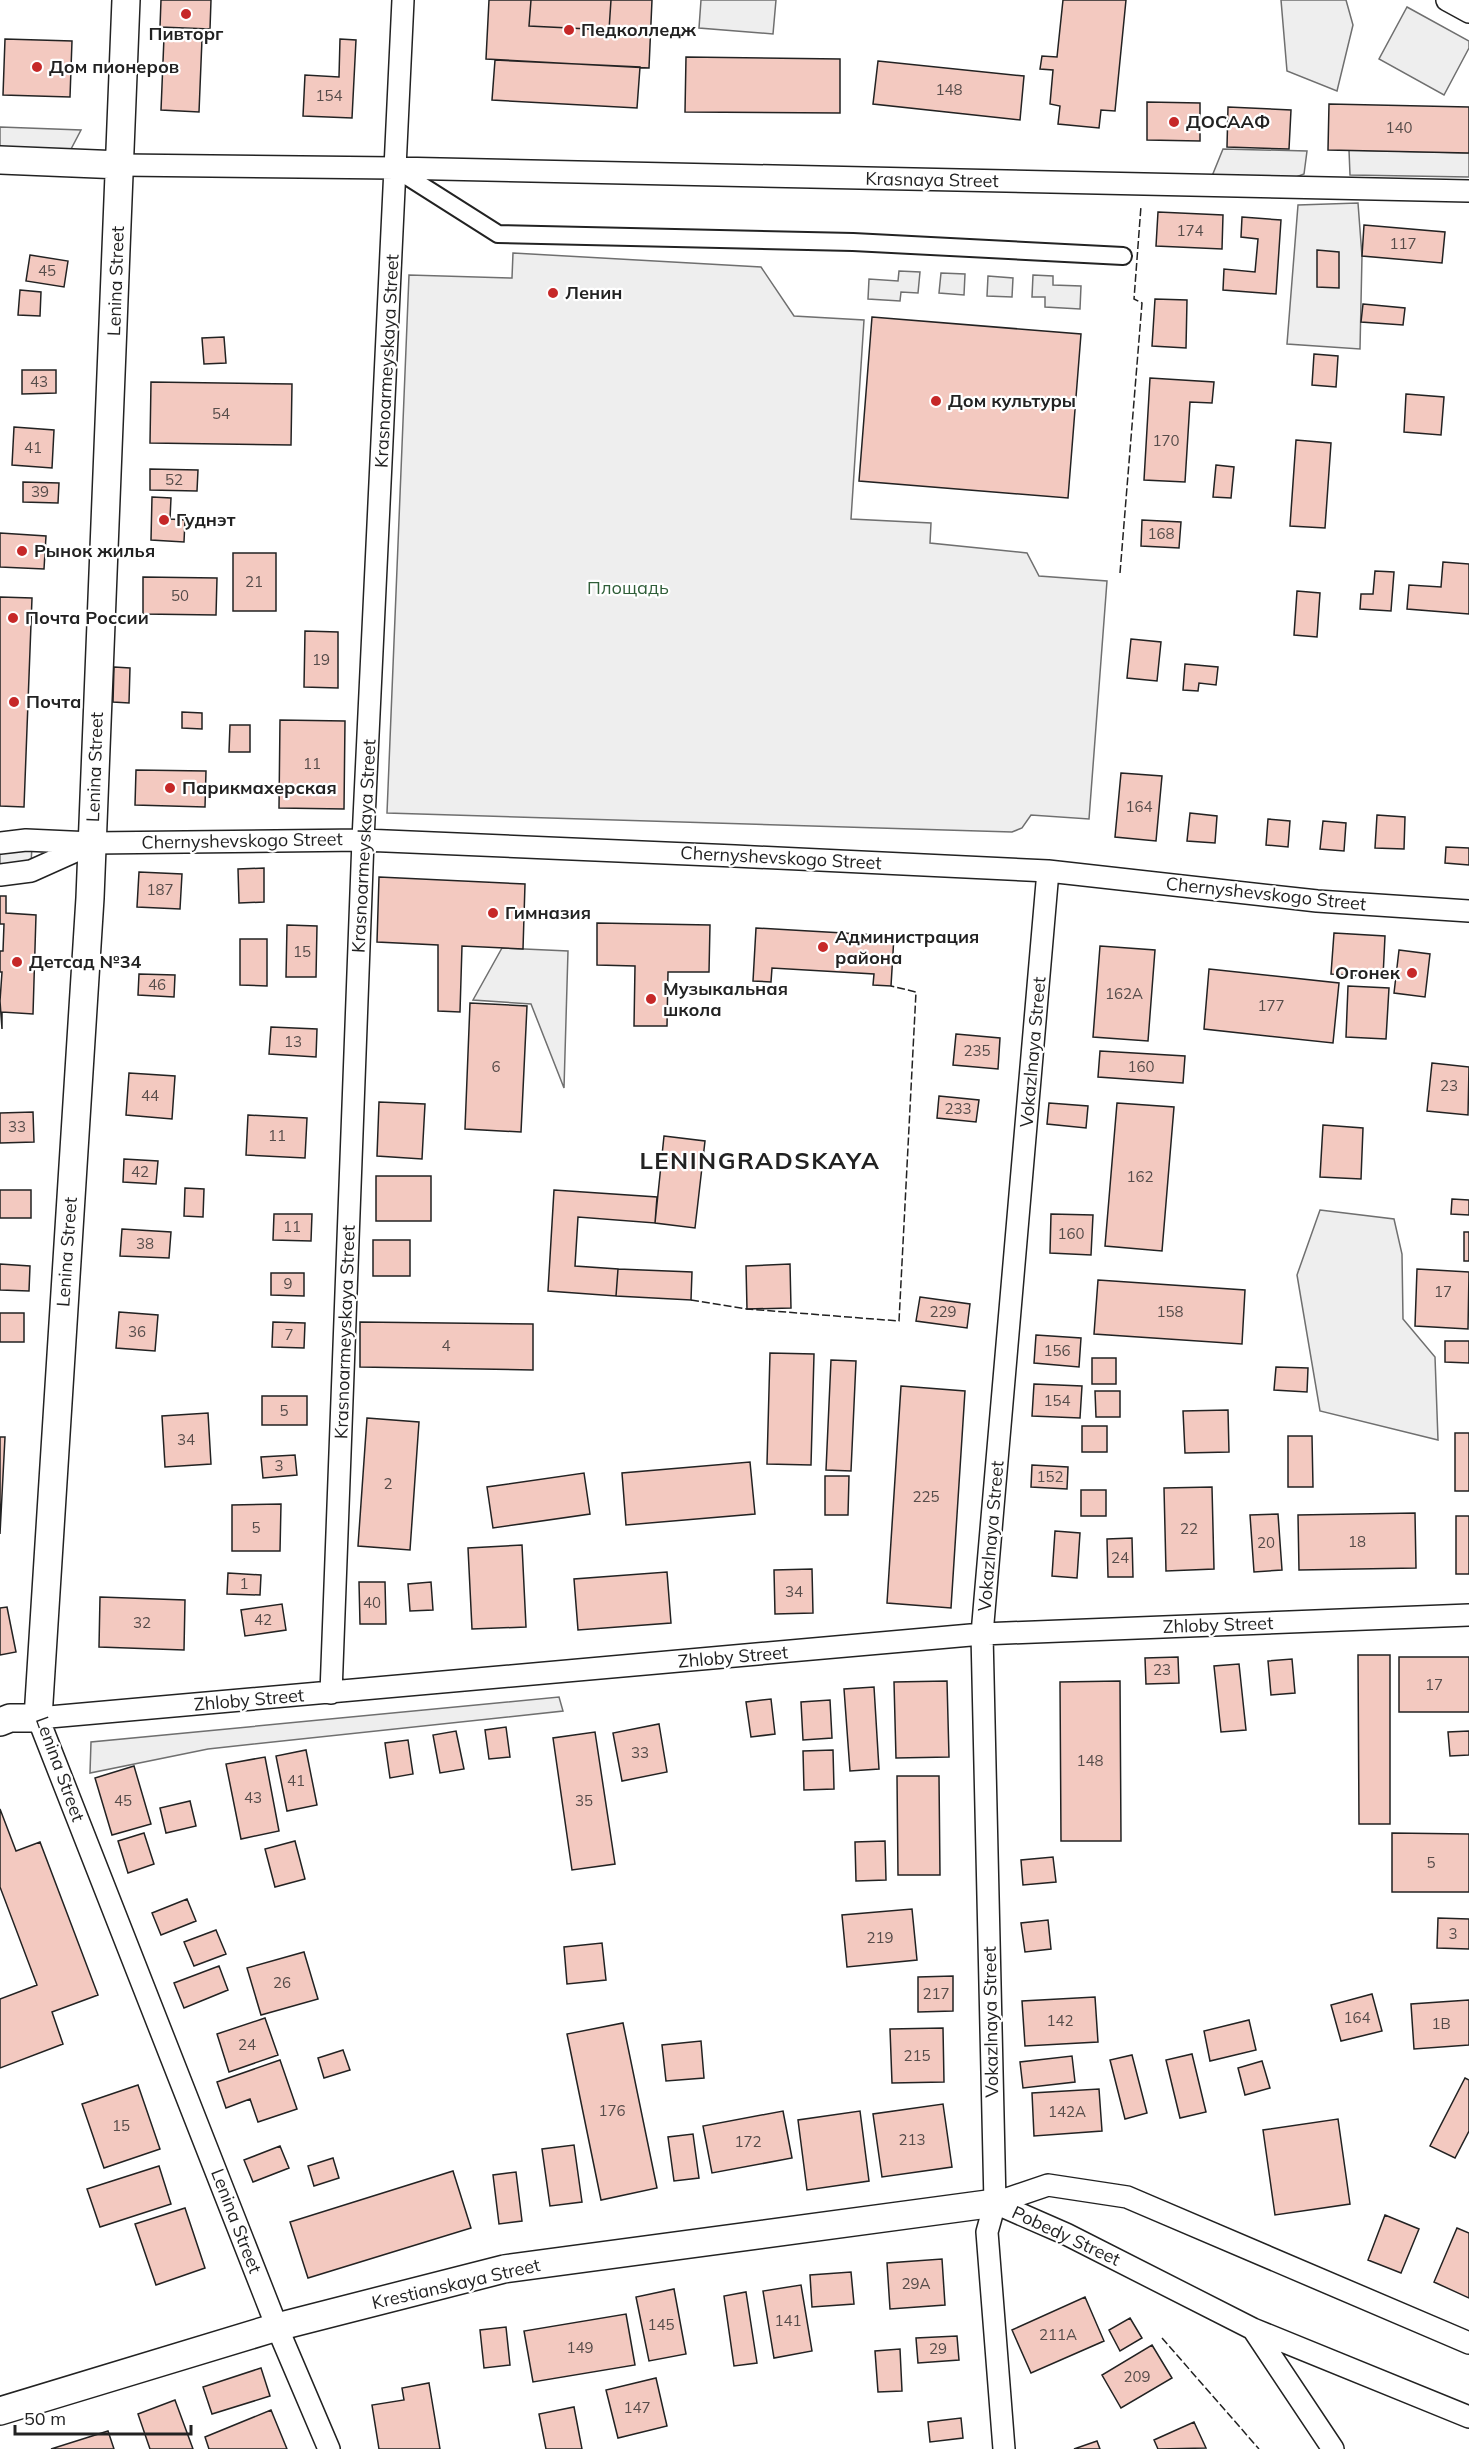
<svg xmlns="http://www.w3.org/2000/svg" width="1469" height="2449" font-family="Mulish,sans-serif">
<rect width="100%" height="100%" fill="#fff"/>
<path fill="#eee" stroke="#6f6f6f" stroke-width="1.5" d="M701 0H776L773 34 699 28Z
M1281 0H1346L1353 25 1337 91 1287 71Z
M1407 7 1469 41V48L1444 95 1379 59Z
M0 127 81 130 70 151 0 148Z
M1223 149 1307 151 1304 174 1283 182 1210 181Z
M1349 150 1469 153V177L1350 175Z
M1358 203 1362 256 1360 349 1287 344 1298 205Z
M513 253 761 267 794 316 864 320 851 519 931 523 930 543 1027 553 1039 576 1107 581 1089 819 1031 815 1022 828 1012 832 387 813 409 275 512 278Z
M899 271 920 272 918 293 901 292 900 301 868 299 869 279 898 281Z
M941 273 965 274 964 295 939 293Z
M1033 275 1053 276V285L1081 286 1080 309 1045 307V297H1032Z
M988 276 1013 278 1012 297 987 296Z
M32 846 31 864 0 868V851Z
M502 948 568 951 564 1088 531 1004 473 1000Z
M1320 1210 1394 1219 1402 1254 1403 1319 1435 1357 1438 1440 1320 1411 1297 1275Z
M559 1697 563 1711 208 1749 90 1773 91 1742Z"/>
<path fill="#f3c9c0" stroke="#222" stroke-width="1.5" d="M161 0H211L210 29 160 27Z
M489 0H531L529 26 609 30 611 0H652L649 68 486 59Z
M489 0H652L649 68 486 59Z
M1063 0H1126L1115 111 1101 110 1099 128 1058 124 1060 106 1050 104 1053 70 1040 69 1042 56 1057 57Z
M164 37 202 39 199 112 161 110Z
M5 39 72 41 70 97 3 95Z
M340 39 356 40 352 118 303 116 305 75 339 77Z
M686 57 840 59V113L685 112Z
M495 60 640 67 637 108 492 100Z
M878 61 1024 76 1020 120 873 104Z
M1147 102 1200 103V141L1147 140Z
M1329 104 1469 107V153L1328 150Z
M1228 107 1291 110 1289 149 1227 147Z
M1158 212 1223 215 1222 249 1156 246Z
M1242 217 1281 220 1276 294 1223 290 1224 269 1255 272 1258 239 1241 237Z
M1364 225 1445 232 1442 263 1362 256Z
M1317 250 1339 252V288L1317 287Z
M30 255 68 261 64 287 26 281Z
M20 290 41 292 40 316 18 315Z
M1155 299 1187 300 1186 348 1152 346Z
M1363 304 1405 308 1403 325 1361 322Z
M872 317 1081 334 1068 498 859 481Z
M224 337 226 363 204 364 202 338Z
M1314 354 1338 356 1336 387 1312 385Z
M22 370H56V393L22 394Z
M1150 378 1214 382 1212 403 1190 402 1185 482 1144 480Z
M151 382 292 384 291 445 150 443Z
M1406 394 1444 397 1441 435 1404 432Z
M14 427 54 430 52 468 12 465Z
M1296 440 1331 443 1325 528 1290 526Z
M1216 465 1234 467 1231 498 1213 497Z
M150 469 198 470 197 491 150 490Z
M23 482 59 483 58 503 23 502Z
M152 497 171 498 170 519 185 520 184 542 151 540Z
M1142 520 1181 522 1179 548 1141 546Z
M0 533 46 536 44 569 0 567Z
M233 553H276V611H233Z
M1443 562 1469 564V614L1407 609 1409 585 1441 587Z
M1375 571 1394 572 1391 611 1360 609 1361 594H1373Z
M143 577 217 578 216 615 143 614Z
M1297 591 1320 593 1317 637 1294 635Z
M0 597 32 598 24 807 0 806Z
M305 631 338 632V688L304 687Z
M1131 639 1161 642 1157 681 1127 678Z
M1185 664 1218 667 1216 685 1199 683 1198 691 1183 690Z
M114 667 130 668 129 703 113 702Z
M182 712 202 713V729L182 728Z
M280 720 345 721 344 809 279 808Z
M230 725H250V752H229Z
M136 770 206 771 205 807 135 805Z
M1121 773 1162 776 1156 841 1115 837Z
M1190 813 1217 816 1215 843 1187 841Z
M1377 815 1405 817 1404 849 1375 848Z
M1268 819 1290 821 1288 847 1266 845Z
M1323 821 1346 823 1344 851 1320 849Z
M1446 847 1469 848V865L1445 863Z
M264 868V902L239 903 238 869Z
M139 872 182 874 180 909 137 907Z
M379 877 525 884 523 949 462 946 460 1012 438 1011V945L377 942Z
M0 896H6V913L36 915 33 1014 2 1012V1029L0 1001 2 972H0V951H3L4 924H0Z
M597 923 710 925 709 972H668L667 1026H634L635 966 597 965Z
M287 925 317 926 316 977H286Z
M756 928 894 936 891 986 873 985 874 974 772 968 771 982 753 981Z
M1334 933 1385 936 1383 977 1331 974Z
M240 939H267V986L240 985Z
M1100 946 1155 950 1148 1041 1093 1037Z
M1399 950 1430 954 1425 997 1394 993Z
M1209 969 1339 983 1333 1043 1204 1029Z
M139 974 175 975 174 997 138 995Z
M1348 986 1389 988 1386 1039 1346 1037Z
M470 1003 527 1006 521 1132 465 1129Z
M271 1027 317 1029 316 1057 269 1054Z
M956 1034 1000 1038 998 1069 953 1065Z
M1100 1051 1185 1056 1183 1083 1098 1077Z
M1432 1063 1469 1067 1468 1115 1427 1111Z
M129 1073 175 1076 172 1119 126 1115Z
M939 1096 979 1100 976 1122 937 1118Z
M379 1102 425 1104 422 1159 377 1156Z
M1049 1103 1088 1106 1086 1128 1047 1124Z
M1117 1103 1174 1107 1162 1251 1105 1246Z
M33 1112 34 1142 0 1143V1113Z
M248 1115 307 1118 305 1158 246 1155Z
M1323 1125 1363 1128 1361 1179 1320 1177Z
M664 1136 705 1141 695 1228 655 1223Z
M124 1159 158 1161 156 1184 123 1182Z
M376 1176H431V1221H376Z
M185 1188 204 1189 203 1217 184 1216Z
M0 1190H31V1218H0Z
M554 1190 657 1197 655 1223 578 1217 575 1266 618 1269 616 1296 548 1291Z
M1452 1199 1469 1200V1215L1451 1214Z
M274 1214H312L311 1241 273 1240Z
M1051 1214 1093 1215 1091 1255 1050 1253Z
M122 1229 171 1232 169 1258 120 1256Z
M1464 1232H1469V1261H1464Z
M373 1240H410V1276H373Z
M0 1264 30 1266 29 1291 0 1290Z
M790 1264 791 1308 747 1309 746 1266Z
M618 1269 692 1272 691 1300 616 1296Z
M1417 1269 1469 1272 1468 1329 1415 1326Z
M271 1273H304V1296L271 1295Z
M1098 1280 1245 1290 1242 1344 1094 1334Z
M920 1297 970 1304 967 1328 916 1321Z
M119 1312 158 1315 155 1351 116 1348Z
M0 1313H24V1342H0Z
M273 1322 305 1323 304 1348 272 1347Z
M360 1322 533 1324V1370L360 1367Z
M1036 1335 1081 1338 1079 1367 1034 1363Z
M1445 1341H1469V1363L1445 1362Z
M770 1353 814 1354 811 1465 767 1464Z
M1092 1358H1116V1384H1092Z
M831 1360 856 1361 851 1471 826 1470Z
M1276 1367 1308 1368 1307 1392 1274 1390Z
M1034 1384 1082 1386 1080 1418 1032 1416Z
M901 1386 965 1391 951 1608 887 1603Z
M1095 1391H1120V1417H1096Z
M262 1396H307V1425H262Z
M1228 1410 1229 1452 1185 1453 1183 1411Z
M208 1413 211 1464 165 1467 162 1416Z
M367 1418 419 1422 410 1550 358 1546Z
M1082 1426H1107V1452H1082Z
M1455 1433H1469V1491H1455Z
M1288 1436H1312L1313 1487H1288Z
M0 1437H5L0 1534Z
M295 1455 297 1475 263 1478 261 1457Z
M750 1462 755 1514 626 1525 622 1473Z
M1032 1465 1068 1467 1067 1489 1031 1487Z
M584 1473 590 1514 493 1528 487 1487Z
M825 1476H849L848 1515H825Z
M1212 1487 1214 1569 1166 1571 1164 1488Z
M1081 1490H1106V1516H1081Z
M281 1504 280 1551H232V1505Z
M1415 1513 1416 1568 1299 1570 1298 1515Z
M1278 1514 1282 1570 1254 1572 1250 1515Z
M1456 1516H1469V1574H1456Z
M1055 1531 1080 1533 1077 1578 1052 1576Z
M1132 1538 1133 1577H1108L1107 1539Z
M522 1545 526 1627 472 1629 468 1548Z
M812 1569 813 1613 775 1614 774 1570Z
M667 1572 671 1623 578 1630 574 1579Z
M228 1573 261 1575 260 1595 227 1594Z
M359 1582H385L386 1624H360Z
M431 1582 433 1610 410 1611 408 1584Z
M100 1597 185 1600 184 1650 99 1647Z
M282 1604 286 1630 245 1636 241 1610Z
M7 1607 16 1652 0 1655V1608Z
M1358 1655H1390V1824H1359Z
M1178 1657 1179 1683 1146 1684 1145 1658Z
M1399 1657H1469V1712H1399Z
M1292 1659 1295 1693 1271 1695 1268 1661Z
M1239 1664 1246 1730 1221 1732 1214 1666Z
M947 1681 949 1757 896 1758 894 1682Z
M1120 1681 1121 1841H1061L1060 1682Z
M874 1687 879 1769 850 1771 844 1689Z
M771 1699 775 1734 751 1737 746 1702Z
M830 1700 832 1738 803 1740 801 1702Z
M659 1724 667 1772 622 1781 613 1733Z
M506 1727 510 1757 489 1759 485 1730Z
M456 1731 464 1769 440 1773 433 1735Z
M1469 1731V1755L1450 1756 1448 1732Z
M595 1732 615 1864 572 1870 553 1738Z
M408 1740 413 1774 390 1778 385 1743Z
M306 1750 317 1805 287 1811 276 1756Z
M833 1750 834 1789 804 1790 803 1751Z
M265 1757 279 1831 241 1839 226 1764Z
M134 1766 151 1824 112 1835 95 1778Z
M897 1776H939L940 1875H898Z
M190 1801 196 1826 166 1833 160 1808Z
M0 1809 16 1851 40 1842 98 1995 52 2012 63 2044 0 2068V1999L37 1985 0 1887Z
M144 1833 154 1864 128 1873 118 1841Z
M1392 1833 1469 1834V1892H1392Z
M295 1841 305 1879 275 1887 265 1849Z
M885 1841 886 1880 856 1881 855 1842Z
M1053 1857 1056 1882 1023 1885 1021 1860Z
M187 1899 196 1921 161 1935 152 1913Z
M912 1909 917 1960 847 1967 842 1915Z
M1438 1918 1469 1919V1949L1437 1948Z
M1048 1920 1051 1949 1025 1952 1021 1923Z
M216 1930 226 1954 194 1966 184 1942Z
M602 1943 606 1980 567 1984 564 1947Z
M304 1952 318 1999 261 2015 247 1968Z
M219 1966 228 1990 184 2008 174 1983Z
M953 1976V2011L918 2012V1977Z
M1372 1994 1382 2031 1341 2041 1331 2005Z
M1095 1997 1098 2042 1025 2046 1022 2001Z
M1469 2000V2045L1414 2049 1411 2004Z
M265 2018 278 2055 229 2072 217 2034Z
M1249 2020 1256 2050 1210 2061 1204 2031Z
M623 2023 657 2188 601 2200 567 2034Z
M943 2028 944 2082 892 2083 890 2029Z
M701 2041 704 2078 666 2081 662 2045Z
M343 2050 350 2070 324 2078 318 2058Z
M1192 2054 1206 2112 1180 2118 1166 2060Z
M1132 2055 1147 2113 1125 2119 1110 2060Z
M1072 2056 1075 2082 1023 2088 1020 2062Z
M280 2060 297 2109 258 2122 250 2099 226 2108 217 2082Z
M1262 2061 1270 2088 1245 2095 1238 2068Z
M1465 2078 1469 2080V2131L1455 2158 1430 2146Z
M138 2085 160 2149 104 2168 82 2104Z
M1099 2089 1102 2131 1034 2136 1032 2093Z
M943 2104 952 2167 882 2177 873 2114Z
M783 2111 792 2158 712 2173 703 2126Z
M860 2111 869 2181 807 2190 798 2120Z
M1338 2119 1350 2204 1275 2215 1263 2130Z
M693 2134 699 2178 674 2181 668 2137Z
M574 2145 582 2202 550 2206 542 2149Z
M280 2146 289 2168 253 2182 244 2160Z
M333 2158 339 2178 314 2186 308 2166Z
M159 2166 171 2204 100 2227 87 2189Z
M453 2171 471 2228 308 2278 290 2222Z
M516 2172 522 2221 499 2224 493 2175Z
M185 2208 205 2268 156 2285 135 2224Z
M1385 2215 1419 2229 1401 2273 1368 2260Z
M1457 2228 1469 2233V2298L1434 2282Z
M942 2259 945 2305 890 2309 887 2263Z
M851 2272 854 2304 812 2307 810 2275Z
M801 2285 812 2351 774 2358 763 2291Z
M674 2289 686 2354 649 2361 636 2297Z
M746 2292 757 2363 734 2366 724 2296Z
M1085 2297 1104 2341 1031 2373 1012 2330Z
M626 2314 635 2365 533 2382 524 2331Z
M1130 2318 1142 2338 1120 2351 1109 2330Z
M506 2327 510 2365 484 2368 480 2330Z
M957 2336 959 2360 918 2363 916 2338Z
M1152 2345 1172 2378 1121 2408 1102 2375Z
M900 2349 902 2391 878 2392 875 2351Z
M261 2368 270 2396 212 2414 203 2387Z
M656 2378 667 2426 618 2438 606 2390Z
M429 2383 440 2449H379L372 2405 404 2400 402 2388Z
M175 2400 193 2449H150L138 2414Z
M574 2407 582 2449H546L539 2414Z
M271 2410 287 2449H209L205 2437Z
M961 2418 963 2438 930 2442 928 2422Z
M1194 2422 1206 2448 1158 2449 1154 2440Z
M108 2431 114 2449H51Z
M1097 2441 1100 2449H1074Z"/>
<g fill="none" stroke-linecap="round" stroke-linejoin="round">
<defs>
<path id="pedestrian" d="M394 168 498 234 853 242 1123 256"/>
<path id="minor" d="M1447 0 1469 12
M121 165 394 168 1469 191
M0 843 26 840 92 843 363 840 735 856 1048 871 1317 901 1469 911
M0 875 31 871 89 845
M331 1693 363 840 403 0
M995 2203 1066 2234 1253 2329 1469 2417
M995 2203 1048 2185 1127 2197 1469 2343
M1253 2329 1333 2449
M329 2449 277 2327 38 1718 982 1634 1469 1615
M1004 2449 987 2232 995 2203 982 1634 1048 871"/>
<path id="tertiary" d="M0 160 121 165
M0 1722 10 1718H38L90 898 126 0
M0 2411 277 2327 504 2269 995 2203"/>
</defs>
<use href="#pedestrian" stroke="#222" stroke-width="20"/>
<use href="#minor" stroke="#222" stroke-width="24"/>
<use href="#tertiary" stroke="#222" stroke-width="30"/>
<use href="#pedestrian" stroke="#fff" stroke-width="16"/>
<use href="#minor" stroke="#fff" stroke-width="21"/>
<use href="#tertiary" stroke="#fff" stroke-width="27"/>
<path stroke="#222" stroke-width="1.5" stroke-dasharray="8 3" stroke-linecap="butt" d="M1120 573 1142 303 1134 299 1141 206
M691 1300 747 1309 899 1321 916 992 891 986
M1162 2338 1259 2449"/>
</g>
<g fill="#c62828" stroke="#fff" stroke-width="2">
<circle cx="186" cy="14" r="6"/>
<circle cx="569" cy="30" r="6"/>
<circle cx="37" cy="67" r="6"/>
<circle cx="1174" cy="122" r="6"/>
<circle cx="553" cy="293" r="6"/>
<circle cx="936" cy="401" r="6"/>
<circle cx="164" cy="520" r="6"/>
<circle cx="22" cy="551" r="6"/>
<circle cx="13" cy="618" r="6"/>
<circle cx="14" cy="702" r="6"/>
<circle cx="170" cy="788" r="6"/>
<circle cx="493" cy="913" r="6"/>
<circle cx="823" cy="947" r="6"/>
<circle cx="17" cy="962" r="6"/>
<circle cx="1412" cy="973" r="6"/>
<circle cx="651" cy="999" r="6"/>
</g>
<g text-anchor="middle" stroke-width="4.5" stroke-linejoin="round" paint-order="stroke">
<g font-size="15" fill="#564c4a">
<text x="949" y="95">148</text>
<text x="329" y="101">154</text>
<text x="1399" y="133">140</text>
<text x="1190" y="236">174</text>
<text x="1403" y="249">117</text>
<text x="47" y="276">45</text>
<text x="39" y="387">43</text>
<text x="221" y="419">54</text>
<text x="1166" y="446">170</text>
<text x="33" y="453">41</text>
<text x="174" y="485">52</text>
<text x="40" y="497">39</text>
<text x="1161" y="539">168</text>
<text x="254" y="587">21</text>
<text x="180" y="601">50</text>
<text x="321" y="665">19</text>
<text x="312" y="769">11</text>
<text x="1139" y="812">164</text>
<text x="160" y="895">187</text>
<text x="302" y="957">15</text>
<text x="157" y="990">46</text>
<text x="1124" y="999">162А</text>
<text x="1271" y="1011">177</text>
<text x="293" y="1047">13</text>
<text x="977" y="1056">235</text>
<text x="496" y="1072">6</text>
<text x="1141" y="1072">160</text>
<text x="1449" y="1091">23</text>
<text x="150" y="1101">44</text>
<text x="958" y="1114">233</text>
<text x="17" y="1132">33</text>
<text x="277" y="1141">11</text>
<text x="140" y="1177">42</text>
<text x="1140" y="1182">162</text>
<text x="292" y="1232">11</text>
<text x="1071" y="1239">160</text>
<text x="145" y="1249">38</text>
<text x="288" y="1289">9</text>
<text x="1443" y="1297">17</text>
<text x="943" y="1317">229</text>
<text x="1170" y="1317">158</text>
<text x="137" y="1337">36</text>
<text x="289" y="1340">7</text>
<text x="446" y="1351">4</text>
<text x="1057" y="1356">156</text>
<text x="1057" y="1406">154</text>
<text x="284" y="1416">5</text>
<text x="186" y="1445">34</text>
<text x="279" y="1471">3</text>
<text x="1050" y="1482">152</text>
<text x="388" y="1489">2</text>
<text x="926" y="1502">225</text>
<text x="256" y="1533">5</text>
<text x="1189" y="1534">22</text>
<text x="1357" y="1547">18</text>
<text x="1266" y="1548">20</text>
<text x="1120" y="1563">24</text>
<text x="244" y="1589">1</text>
<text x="794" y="1597">34</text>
<text x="372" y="1608">40</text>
<text x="263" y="1625">42</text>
<text x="142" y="1628">32</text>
<text x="1162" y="1675">23</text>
<text x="1434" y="1690">17</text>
<text x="640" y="1758">33</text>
<text x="1090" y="1766">148</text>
<text x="296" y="1786">41</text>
<text x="253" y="1803">43</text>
<text x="123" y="1806">45</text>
<text x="584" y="1806">35</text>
<text x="1431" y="1868">5</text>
<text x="1453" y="1939">3</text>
<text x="880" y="1943">219</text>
<text x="282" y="1988">26</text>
<text x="936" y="1999">217</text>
<text x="1357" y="2023">164</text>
<text x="1060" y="2026">142</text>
<text x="1441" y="2029">1В</text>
<text x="247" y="2050">24</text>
<text x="917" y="2061">215</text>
<text x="612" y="2116">176</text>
<text x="1067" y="2117">142А</text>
<text x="121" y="2131">15</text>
<text x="912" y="2145">213</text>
<text x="748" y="2147">172</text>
<text x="916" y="2289">29А</text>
<text x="788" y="2326">141</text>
<text x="661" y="2330">145</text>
<text x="1058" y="2340">211А</text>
<text x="580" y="2353">149</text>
<text x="938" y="2354">29</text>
<text x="1137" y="2382">209</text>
<text x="637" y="2413">147</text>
</g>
<g font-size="18" font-weight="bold" fill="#222" stroke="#fff" text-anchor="start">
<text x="581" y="36">Педколледж</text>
<text x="186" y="40" text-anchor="middle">Пивторг</text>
<text x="49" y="73">Дом пионеров</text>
<text x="1186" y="128">ДОСААФ</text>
<text x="565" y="299">Ленин</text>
<text x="948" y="407">Дом культуры</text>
<text x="176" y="526">Гуднэт</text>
<text x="34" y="557">Рынок жилья</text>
<text x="25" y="624">Почта России</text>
<text x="26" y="708">Почта</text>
<text x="182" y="794">Парикмахерская</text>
<text x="505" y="919">Гимназия</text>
<text x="835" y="943">Администрация<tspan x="835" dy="21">района</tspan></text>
<text x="29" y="968">Детсад №34</text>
<text x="1400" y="979" text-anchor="end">Огонек</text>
<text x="663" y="995">Музыкальная<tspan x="663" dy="21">школа</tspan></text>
</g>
<g font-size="18" fill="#222" stroke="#fff">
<text transform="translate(932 180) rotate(1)" y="6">Krasnaya Street</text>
<text transform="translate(116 281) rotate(-88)" y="6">Lenina Street</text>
<text transform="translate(387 361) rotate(-87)" y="6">Krasnoarmeyskaya Street</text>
<text transform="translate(95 767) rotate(-88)" y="6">Lenina Street</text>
<text transform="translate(242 841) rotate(-1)" y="6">Chernyshevskogo Street</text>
<text transform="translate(364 846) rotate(-87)" y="6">Krasnoarmeyskaya Street</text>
<text transform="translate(781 858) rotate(3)" y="6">Chernyshevskogo Street</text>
<text transform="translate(1266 894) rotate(6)" y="6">Chernyshevskogo Street</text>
<text transform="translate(1033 1052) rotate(-85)" y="6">Vokazlnaya Street</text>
<text transform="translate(67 1252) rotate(-86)" y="6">Lenina Street</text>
<text transform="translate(345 1332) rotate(-88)" y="6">Krasnoarmeyskaya Street</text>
<text transform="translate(991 1536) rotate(-85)" y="6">Vokazlnaya Street</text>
<text transform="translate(1218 1625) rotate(-2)" y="6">Zhloby Street</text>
<text transform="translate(733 1657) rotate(-5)" y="6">Zhloby Street</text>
<text transform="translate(249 1700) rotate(-5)" y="6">Zhloby Street</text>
<text transform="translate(60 1769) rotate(70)" y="6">Lenina Street</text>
<text transform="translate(991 2022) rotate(-91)" y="6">Vokazlnaya Street</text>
<text transform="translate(236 2221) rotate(69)" y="6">Lenina Street</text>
<text transform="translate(1066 2236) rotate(25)" y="6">Pobedy Street</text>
<text transform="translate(456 2284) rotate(-13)" y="6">Krestianskaya Street</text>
</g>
<g font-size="18" fill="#2f5e38" stroke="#fff">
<text x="628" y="594">Площадь</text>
</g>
<g font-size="24" font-weight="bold" letter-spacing="1.5" fill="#222" stroke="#fff">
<text x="760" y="1169">LENINGRADSKAYA</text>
</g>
</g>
<path d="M15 2425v9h176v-9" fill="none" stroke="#222222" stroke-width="3"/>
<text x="24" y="2425" font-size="18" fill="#222222" stroke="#ffffff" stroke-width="4.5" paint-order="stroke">50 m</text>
</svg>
